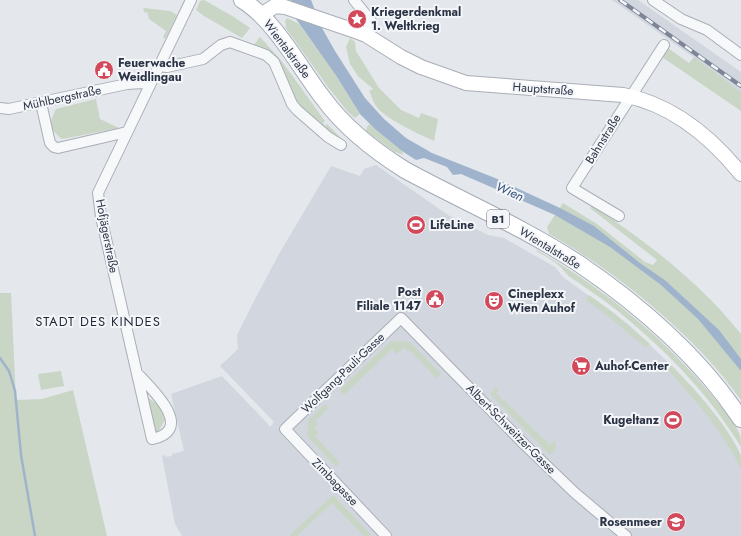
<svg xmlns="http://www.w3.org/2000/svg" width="741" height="536" font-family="Jost,sans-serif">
<rect width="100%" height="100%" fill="#e4e7ec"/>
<path fill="#d2d6de" d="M612 0H638L741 72V92L713 72 709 68Z
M376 165 448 215 488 235 504 238 555 267 563 277 629 325 672 366 694 389 712 411 729 434 741 455V536H182L175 524 162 456 166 455V457L172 456V454L184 451 171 394 222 376 269 425 270 427 274 422 220 366 238 349 237 335 255 299 279 254 331 166 360 176 364 169Z"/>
<path fill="#c9d6c5" d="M204 0 234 17 250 28 242 38 204 16 196 10 200 1Z
M144 8 170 11 177 15 165 39 163 37 166 31 149 19 147 12 145 13 143 9Z
M287 18 299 24 337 77 360 114 355 118 348 112 328 87 285 27 286 26 285 21Z
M260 37 281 60 325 121 323 123 325 126 327 124 346 143 345 144 329 134 298 106 282 72 253 46Z
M350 38 355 42 356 51 379 88 401 110 419 118 421 113 438 119 434 141C419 134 385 119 376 106 373 102 372 96 369 91L373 89 358 76 350 64 346 47Z
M668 48 689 63 694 57 741 92V111L662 57Z
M96 99 100 119 119 128 62 139C48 127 48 126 56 109Z
M369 124 402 151 403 155 393 151 366 131 367 127Z
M563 203 597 224 645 262 653 265 657 260 590 208 592 206C634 233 675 264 710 299 721 310 731 322 741 334V400C696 336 617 272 549 234L547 227Z
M537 250C604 289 665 338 714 398 723 409 735 422 740 435 741 439 741 444 741 447 707 391 661 345 610 305 597 295 583 286 570 277 565 273 562 267 557 264 551 259 543 255 536 251Z
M0 293H11L16 400 42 399 73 390 107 536H0Z
M589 295 614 313 650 344 646 348 608 316 586 300Z
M391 341 410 342 441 374 437 378 435 377 410 350 408 352 404 347 397 354 392 349 345 394H343L339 390Z
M672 366C695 390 727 424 740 454 741 458 741 464 741 469 723 432 696 400 668 370Z
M61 371 64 386 41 390 38 374Z
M494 387 499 389 496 393 550 445 554 441 555 442 556 449 550 455 490 394 495 389Z
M148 398 159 405 167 417 156 435Z
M325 404 329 408 315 421 318 425 314 428 318 433 315 436 340 463 336 467 307 436 309 419Z
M333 495 372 536H364L332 503 297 536H289Z"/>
<path fill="#9fb4cc" d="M291 0H311L322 28 335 51 365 98 384 119 406 138 432 153 495 178 560 208 594 226 640 263 666 281 719 330 741 359V371L698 319 661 285 610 247 555 215 461 174 453 175 447 167 424 158 416 160 402 151 375 129 360 114 337 77 296 19Z"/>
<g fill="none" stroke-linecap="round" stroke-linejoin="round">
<path stroke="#9fb4cc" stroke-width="2.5" d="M0 358 9 371 15 391 21 455 35 536"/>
<defs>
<path id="street" d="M354 0 371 21 366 35
M653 0 681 19 707 30 741 55
M159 66 167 67 203 59 221 45 230 42 266 55 274 62 292 104 297 110 328 137 341 145
M41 103 50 143 54 147 58 148 127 132
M0 108 9 109 127 84 143 83 150 85
M619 216 572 188 664 45
M137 373C152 389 196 430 152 439L101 217 98 193 191 0
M386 536 285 429 401 318 524 444 575 493 626 536"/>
<path id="secondary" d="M261 15 275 6 285 7 358 32 366 35 401 57 421 67 466 83 623 95C671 104 711 137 741 174"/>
<path id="primary" d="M242 0C275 20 299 67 323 98 345 128 373 150 405 170 462 201 523 227 578 263 640 305 699 356 741 419"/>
</defs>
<use href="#street" stroke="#a9aeb7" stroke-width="12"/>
<use href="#secondary" stroke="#a9aeb7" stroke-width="16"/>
<use href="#primary" stroke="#a3abb8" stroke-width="18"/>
<use href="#street" stroke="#f7f8fa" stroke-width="10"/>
<use href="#secondary" stroke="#fff" stroke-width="14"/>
<use href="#primary" stroke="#fff" stroke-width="16"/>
<defs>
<path id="rail" d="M620 0 741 86"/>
</defs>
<use href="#rail" stroke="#7d8696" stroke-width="4"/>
<use href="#rail" stroke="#f4f6f9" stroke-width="2.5" stroke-dasharray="8" stroke-linecap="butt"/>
</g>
<defs>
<symbol id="sight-disc" viewBox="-11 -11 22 22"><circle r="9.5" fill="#d1495b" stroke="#f4f6f9"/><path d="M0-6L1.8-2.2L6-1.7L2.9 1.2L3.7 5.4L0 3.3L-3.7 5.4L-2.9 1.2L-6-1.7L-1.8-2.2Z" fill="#fff"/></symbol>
<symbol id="civic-disc" viewBox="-11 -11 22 22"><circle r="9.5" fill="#d1495b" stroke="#f4f6f9"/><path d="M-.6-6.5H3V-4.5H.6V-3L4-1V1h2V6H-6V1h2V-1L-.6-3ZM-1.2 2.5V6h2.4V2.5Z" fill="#fff"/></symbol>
<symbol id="stadium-disc" viewBox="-11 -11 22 22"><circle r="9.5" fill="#d1495b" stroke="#f4f6f9"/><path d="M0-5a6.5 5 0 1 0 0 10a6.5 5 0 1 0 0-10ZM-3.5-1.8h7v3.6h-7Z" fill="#fff"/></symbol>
<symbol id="theatre-disc" viewBox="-11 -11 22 22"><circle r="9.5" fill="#d1495b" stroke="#f4f6f9"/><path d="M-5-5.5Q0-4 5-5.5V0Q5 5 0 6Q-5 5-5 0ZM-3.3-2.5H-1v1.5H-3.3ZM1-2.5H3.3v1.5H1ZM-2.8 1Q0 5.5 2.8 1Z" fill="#fff"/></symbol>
<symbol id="supermarket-disc" viewBox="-11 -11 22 22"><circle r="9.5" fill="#d1495b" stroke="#f4f6f9"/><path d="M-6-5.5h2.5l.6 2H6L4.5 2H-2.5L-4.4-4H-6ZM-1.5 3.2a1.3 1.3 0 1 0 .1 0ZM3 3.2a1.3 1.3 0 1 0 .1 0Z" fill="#fff"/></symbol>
<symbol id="school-disc" viewBox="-11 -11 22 22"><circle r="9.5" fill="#d1495b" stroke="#f4f6f9"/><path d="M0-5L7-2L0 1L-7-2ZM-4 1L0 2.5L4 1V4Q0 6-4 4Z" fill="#fff"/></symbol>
</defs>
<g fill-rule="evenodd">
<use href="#sight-disc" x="346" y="8" width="22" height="22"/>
<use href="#civic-disc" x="93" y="59" width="22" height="22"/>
<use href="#stadium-disc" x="405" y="214" width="22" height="22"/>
<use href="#civic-disc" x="424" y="288" width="22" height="22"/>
<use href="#theatre-disc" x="483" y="290" width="22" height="22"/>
<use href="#supermarket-disc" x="570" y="355" width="22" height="22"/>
<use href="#stadium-disc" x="662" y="409" width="22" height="22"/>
<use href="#school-disc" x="665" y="511" width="22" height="22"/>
</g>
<g text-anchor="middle" stroke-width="4" stroke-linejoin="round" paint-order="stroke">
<rect fill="#f4f6f9" stroke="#676e7b" stroke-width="1" x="487" y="210" width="22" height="18" rx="3"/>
<g font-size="11" font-weight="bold" fill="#2b3445">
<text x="498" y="223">B1</text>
</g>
<g font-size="12" font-weight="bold" fill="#2b3445" stroke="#f4f6f9" text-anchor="start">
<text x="371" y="16">Kriegerdenkmal<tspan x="371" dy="14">1. Weltkrieg</tspan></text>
<text x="118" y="67">Feuerwache<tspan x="118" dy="14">Weidlingau</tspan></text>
<text x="430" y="229">LifeLine</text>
<text x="421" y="296" text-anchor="end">Post<tspan x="421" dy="14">Filiale 1147</tspan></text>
<text x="508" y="298">Cineplexx<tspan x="508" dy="14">Wien Auhof</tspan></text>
<text x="595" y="370">Auhof-Center</text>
<text x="659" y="424" text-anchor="end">Kugeltanz</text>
<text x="662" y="526" text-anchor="end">Rosenmeer</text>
</g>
<g font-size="12" fill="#2b3445" stroke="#f4f6f9">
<text transform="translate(287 49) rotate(53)" y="4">Wientalstraße</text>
<text transform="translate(543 89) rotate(4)" y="4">Hauptstraße</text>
<text transform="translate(62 98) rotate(-12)" y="4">Mühlbergstraße</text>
<text transform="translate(603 139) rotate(-58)" y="4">Bahnstraße</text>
<text transform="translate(107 236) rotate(79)" y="4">Hofjägerstraße</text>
<text transform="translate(550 248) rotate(31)" y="4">Wientalstraße</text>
<text transform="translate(343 373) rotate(-44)" y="4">Wolfgang-Pauli-Gasse</text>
<text transform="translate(511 429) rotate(45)" y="4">Albert-Schweitzer-Gasse</text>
<text transform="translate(335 482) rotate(46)" y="4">Zimbagasse</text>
</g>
<g font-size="13" font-style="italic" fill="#34527a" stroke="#f4f6f9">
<text transform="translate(510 191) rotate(24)" y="5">Wien</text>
</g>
<g font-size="13" letter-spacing="1" fill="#1d2536" stroke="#f4f6f9">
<text x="98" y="326">STADT DES KINDES</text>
</g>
</g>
</svg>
